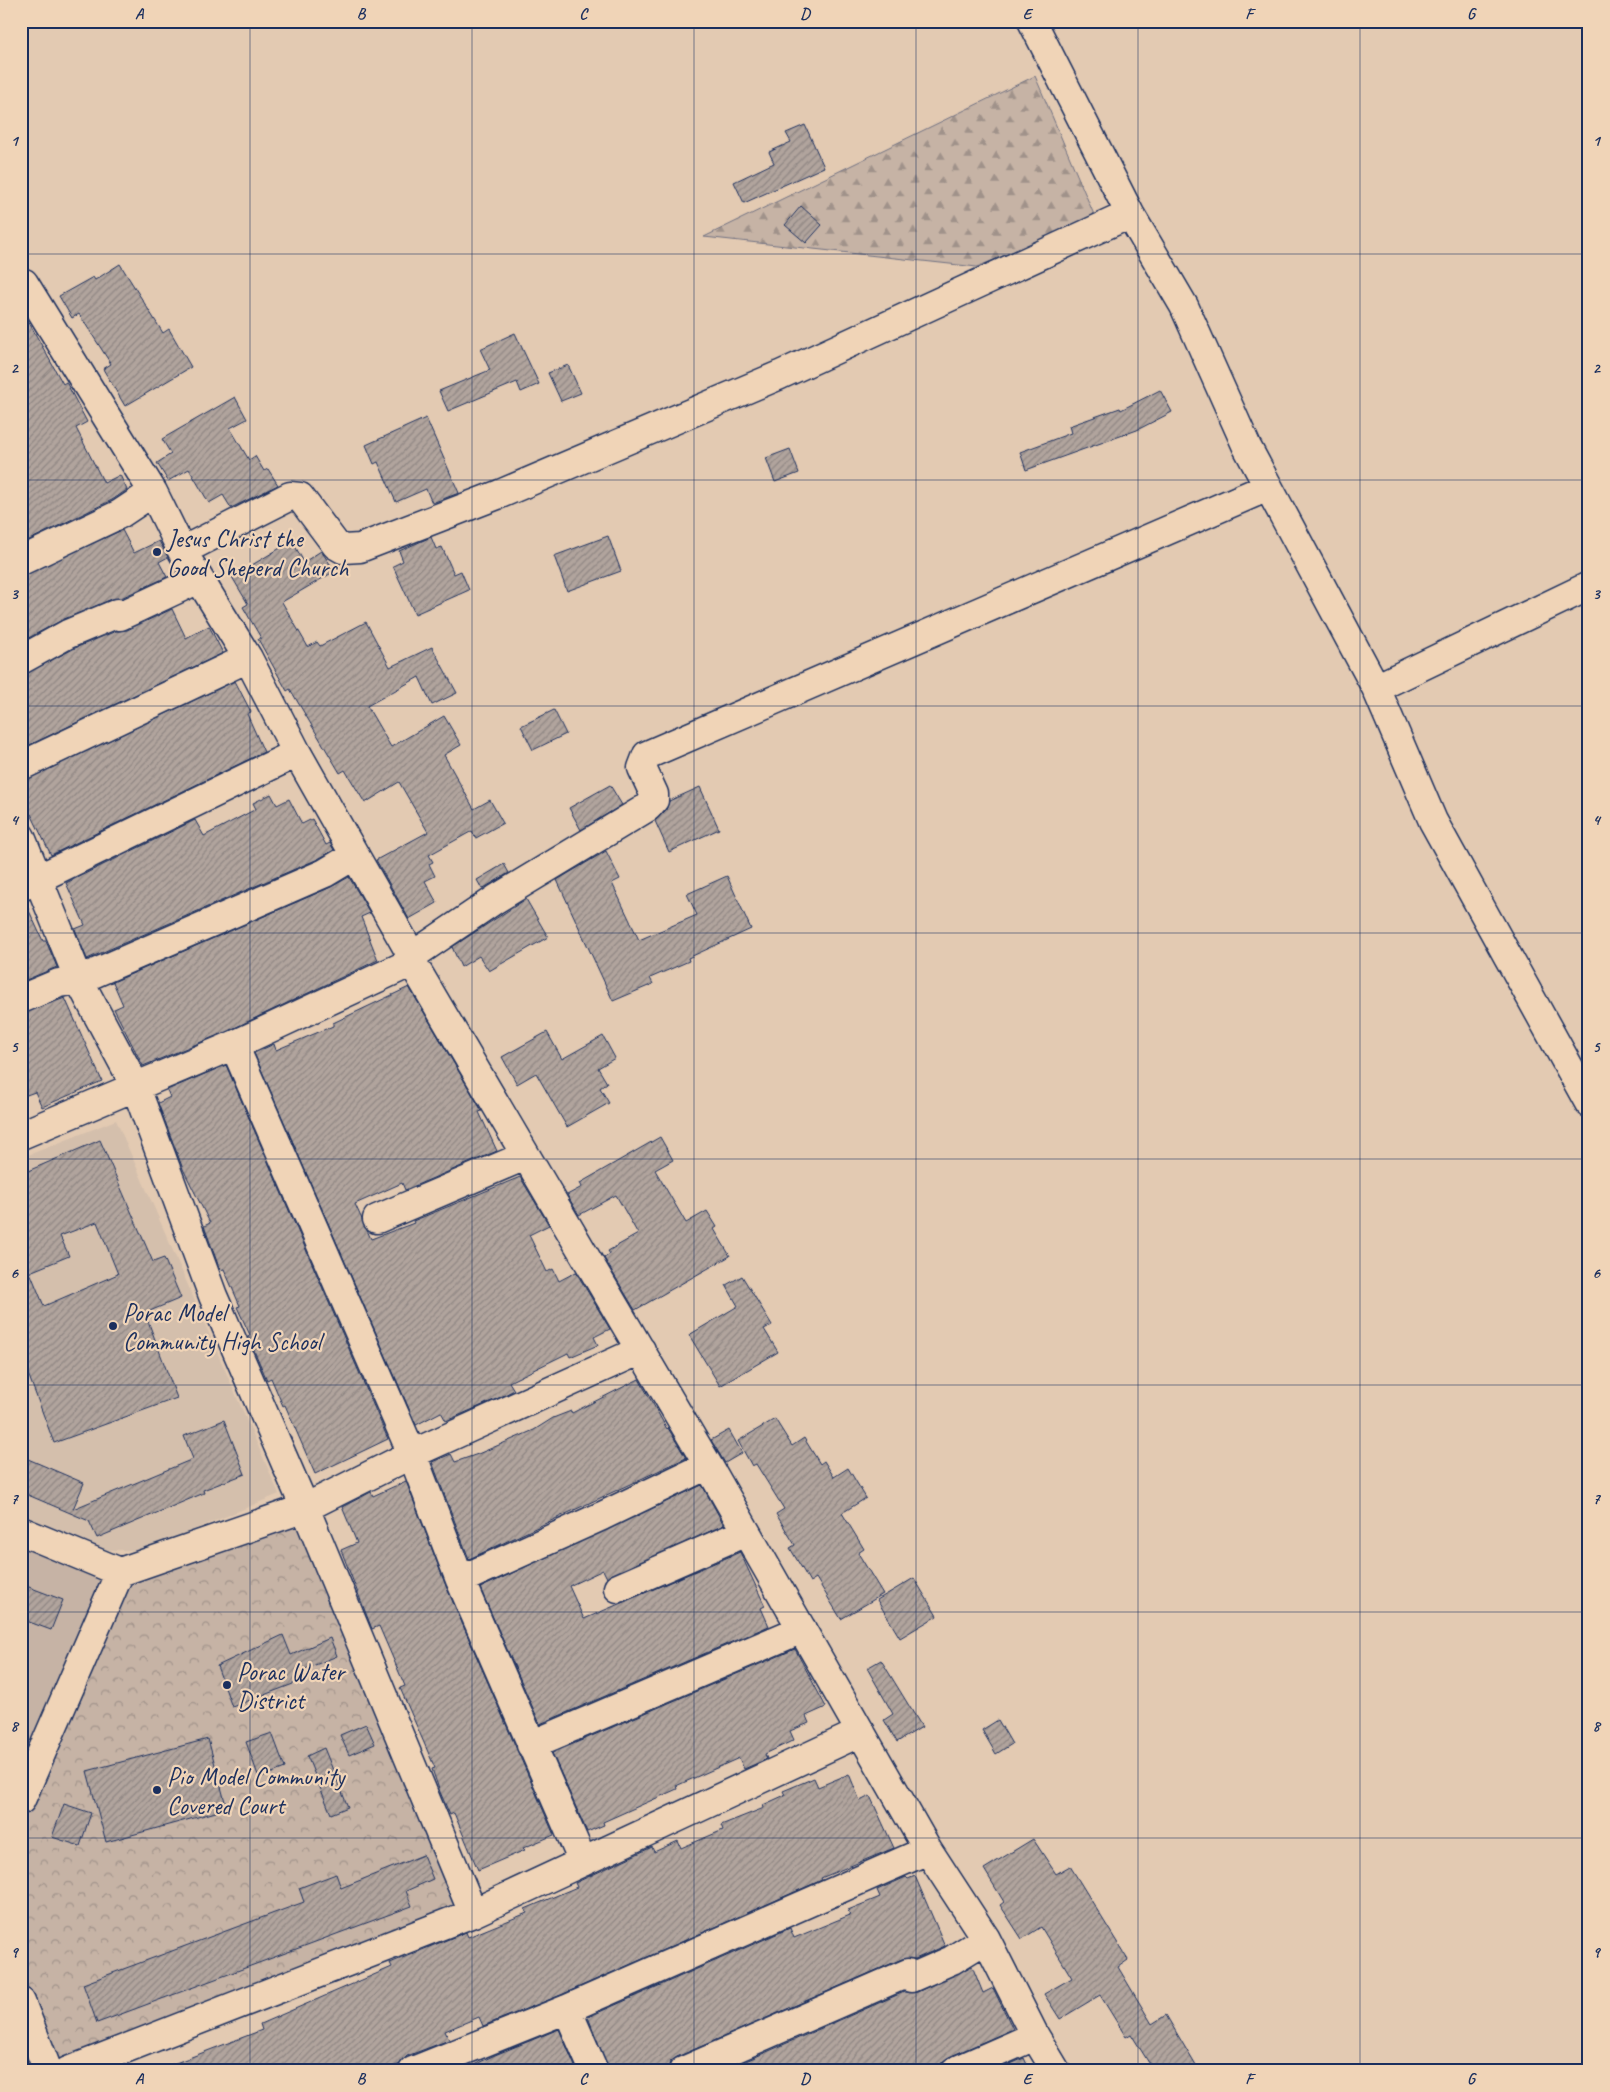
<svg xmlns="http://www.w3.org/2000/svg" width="1610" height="2092" font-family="Caveat,sans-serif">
<defs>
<pattern id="forest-firs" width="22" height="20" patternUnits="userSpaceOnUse" patternTransform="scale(1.25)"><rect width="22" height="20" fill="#c6b3a5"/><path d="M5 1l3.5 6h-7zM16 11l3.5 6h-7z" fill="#a0928a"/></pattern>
<pattern id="park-crowns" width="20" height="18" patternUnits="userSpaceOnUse" patternTransform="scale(1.25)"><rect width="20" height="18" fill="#c6b3a5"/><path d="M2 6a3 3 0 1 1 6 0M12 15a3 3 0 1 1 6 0" fill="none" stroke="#a0928a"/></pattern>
<pattern id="building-hatch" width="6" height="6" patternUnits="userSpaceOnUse" patternTransform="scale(1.25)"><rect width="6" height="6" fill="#b1a49d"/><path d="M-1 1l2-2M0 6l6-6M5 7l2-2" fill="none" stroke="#8f8683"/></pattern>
</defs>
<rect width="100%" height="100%" fill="#e3cab2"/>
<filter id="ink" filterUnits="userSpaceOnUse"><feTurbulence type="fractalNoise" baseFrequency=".02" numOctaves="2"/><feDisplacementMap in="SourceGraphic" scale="10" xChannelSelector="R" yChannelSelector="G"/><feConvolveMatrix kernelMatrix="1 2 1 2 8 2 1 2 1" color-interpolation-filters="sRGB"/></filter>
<g filter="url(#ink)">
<path fill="#d4bfac" d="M116 1120 279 1494 146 1550H107L21 1515V1158Z"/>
<path fill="#c6b3a5" stroke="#707182" d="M21 1531 120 1572 21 1800Z"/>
<path fill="url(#forest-firs)" stroke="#707182" d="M1035 76 1095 217 977 267 704 237Z"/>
<path fill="url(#park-crowns)" stroke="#707182" d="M305 1508 473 1913 48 2071 21 2002V1800L120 1572Z"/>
<path fill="url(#building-hatch)" stroke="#1b2f5e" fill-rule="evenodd" d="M805 125 824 167 744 203 734 182 774 163 769 152 791 142 786 133Z
M801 206 822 225 806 243 785 225Z
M120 264 163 333 169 329 191 367 125 406 103 369 111 364 79 314 72 318 59 296 93 277 95 280Z
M21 308 63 384 66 382 87 422 76 428 104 483 120 475 127 490 112 500 21 544Z
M515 333 539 384 521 392 517 382 448 411 439 391 490 370 480 349Z
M568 365 581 393 561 401 548 373Z
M1160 390 1172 412 1137 430 1026 470 1020 452 1071 433 1069 426 1120 408 1121 410Z
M235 397 247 419 230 428 249 460 255 456 264 471 268 469 278 485 231 508 223 495 209 503 189 469 168 481 157 463 171 454 162 439Z
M426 418 459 493 432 503 426 489 396 502 378 462 374 464 366 445Z
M790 449 799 473 775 482 766 458Z
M122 530 134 553 159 541 168 557 159 562 167 577 121 598 112 599 62 620 21 642V576Z
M608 536 621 571 567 591 554 556Z
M431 537 436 549 442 547 454 574 461 571 469 590 415 614 393 566 403 561 399 551Z
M292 541 304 562 321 551 335 571 282 602 308 647 317 642 320 646 366 622 390 667 432 647 457 693 432 705 419 677 367 706 391 747 444 716 461 745 444 755 474 809 490 800 503 823 476 838 472 831 429 855 433 862 429 864 435 876 425 881 437 903 409 919 376 860 428 832 399 782 365 803 345 770 340 773 290 689 287 691 258 639 261 638 243 607 248 604 232 577Z
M172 609 186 638 209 626 223 653 21 749V676L75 648 116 631 127 630Z
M235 681 251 712 247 714 264 752 51 855 31 814 27 816 21 804V782Z
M554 710 566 734 533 750 521 726Z
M610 785 622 805 581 830 569 808Z
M700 787 719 829 669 852 655 821 666 810 669 801Z
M271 794 277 805 289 799 302 824 312 819 326 845 330 843 334 850 318 859 87 959 75 929 85 925 66 883 195 820 204 836 256 809 253 803Z
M606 851 620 879 612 883 639 940 697 915 687 894 727 876 751 929 688 958 689 961 650 978 653 984 613 1001 557 880Z
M504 864 509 873 482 889 477 880Z
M349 877 370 913 361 917 378 960 228 1031 143 1066 114 1009 123 1005 113 982 331 887Z
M526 899 548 937 489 971 479 956 461 967 452 947Z
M21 902H25L43 941H46L57 967 21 982Z
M409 987 482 1111 479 1112 497 1151 405 1190 402 1183 355 1204 371 1239 414 1223 413 1221 418 1219 520 1177 549 1225 529 1235 547 1272 553 1269 559 1281 576 1272 610 1329 594 1337 598 1345 570 1357 568 1353 509 1382 514 1390 501 1397 446 1421 441 1412 416 1425 254 1053 274 1044 276 1050 333 1026V1023Z
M65 998 102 1081 42 1107 35 1092 21 1097V1014Z
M547 1032 562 1059 603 1036 615 1058 598 1068 607 1083 600 1088 609 1103 567 1127 536 1073 517 1084 502 1057Z
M226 1065 388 1439 315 1474 285 1405 283 1406 271 1378 267 1380 248 1337 250 1335 237 1307 240 1306 224 1269 220 1270 204 1226 210 1223 183 1169 158 1103 170 1097 167 1090Z
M660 1137 673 1160 655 1170 686 1223 707 1211 717 1227 714 1229 730 1256 635 1310 604 1258 610 1254 608 1251 638 1234 616 1195 579 1215 567 1195 582 1187 580 1183Z
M100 1140 153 1262 164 1258 181 1298 145 1313 177 1398 54 1443 21 1355V1174ZM97 1222 118 1274 44 1306 30 1272 69 1256 60 1236Z
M742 1276 772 1325 764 1329 778 1352 720 1386 689 1335 738 1306 726 1285Z
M639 1379 667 1429 668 1428 686 1458 469 1559 432 1462 451 1454 455 1462 478 1454 534 1430 553 1418 571 1411 572 1413Z
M775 1419 792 1446 804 1438 820 1464 824 1461 834 1477 848 1468 866 1498 842 1513 864 1549 858 1553 883 1594 841 1619 816 1578 810 1582 790 1548 795 1545 776 1514 784 1509 756 1464 752 1466 738 1441Z
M224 1420 245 1474 203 1490 204 1493 97 1538 89 1521 21 1492V1456L84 1483 73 1509 193 1459 184 1436Z
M729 1430 742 1453 725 1463 711 1440Z
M406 1481 446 1586 554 1835 523 1848 525 1850 478 1870 454 1813 450 1815 440 1792 432 1769 435 1768 400 1688 405 1686 379 1626 372 1629 341 1550 357 1543 342 1507 371 1492 373 1496Z
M702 1485 724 1525 607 1578 603 1570 569 1586 584 1619 740 1552 765 1606 761 1608 769 1626 540 1724 480 1588Z
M914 1578 937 1616 900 1638 877 1600Z
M21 1584 63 1600 51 1630 21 1619Z
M283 1635 291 1655 330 1638 337 1656 298 1672 301 1681 232 1707 217 1666Z
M795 1649 826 1707 806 1716 809 1723 790 1731 794 1740 765 1754 767 1759 744 1769 739 1758 676 1786 677 1789 603 1822 604 1825 587 1832 552 1753Z
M881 1660 922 1727 897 1742 884 1720 893 1714 867 1668Z
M998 1720 1012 1744 996 1754 982 1730Z
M366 1724 375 1744 349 1755 340 1735Z
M272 1733 285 1768 259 1778 246 1742Z
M208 1739 227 1809 106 1842 87 1771Z
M324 1748 348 1807 331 1814 307 1756Z
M849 1774 860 1801 870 1796 894 1848 821 1878 822 1880 561 1995 483 2026 479 2017 445 2031 449 2040 407 2056 400 2064 383 2071H161L160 2069 262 2030 260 2024 392 1967 390 1963 466 1932 468 1937 527 1913 525 1909 577 1887 575 1883 652 1847 654 1852 678 1841 681 1848 723 1830 721 1825 764 1808 763 1805 785 1795 783 1791 814 1778 818 1787Z
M64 1804 91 1813 80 1846 52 1837Z
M1033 1839 1056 1874 1070 1866 1128 1960 1118 1967 1152 2024 1166 2015 1199 2071H1154L1131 2034 1126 2037 1100 1995 1060 2019 1044 1994 1072 1978 1041 1927 1022 1939 1000 1905 1004 1902 984 1869Z
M423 1855 433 1879 406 1891 412 1906 97 2023 83 1984 304 1902 299 1888 336 1874 341 1888Z
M915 1876 945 1946 915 1959H902L677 2057 670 2062 668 2071H609L588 2017 790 1928 794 1938 850 1915 848 1910 880 1897 877 1890 906 1877 908 1879Z
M972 1966 983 1993 993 1988 1013 2029 949 2057 942 2062 940 2071H723L904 1992H917Z
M559 2029 577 2071H461L495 2055Z
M1024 2058 1030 2071H995Z"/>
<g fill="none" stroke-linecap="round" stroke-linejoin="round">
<defs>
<path id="street" d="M1032 21 1130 214 1184 306 1247 447 1376 688 1433 821 1589 1103
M21 285 24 283 153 492 182 551 248 658 297 753 412 956V962L708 1465 928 1850 986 1939 1035 2036 1056 2071
M182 551 290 496 300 497 336 545 343 549 360 548 500 494 780 375 1130 214
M21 561 120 514 153 492
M21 660 68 634 118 613 120 616 199 579
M1376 688 1589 586
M21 766 248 658
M21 837 79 980 135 1085 213 1296 305 1508 473 1913
M21 887 297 753
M412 956 496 899 648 807 654 800V794L642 768 647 755 1268 487
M21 999 59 983 79 980 325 873 355 855
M234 1045 412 1454 460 1580 583 1862
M21 1135 234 1045 412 962
M377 1219 525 1156
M21 1531 120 1572 305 1508 412 1454 641 1350
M460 1580 602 1516 708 1465
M618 1588 746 1532
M531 1745 802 1629
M21 1800 120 1572
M21 2002 48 2071
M567 2009 594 2071
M68 2071 473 1913 861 1732
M413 2071 567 2009 928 1850
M683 2071 908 1973 911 1978 952 1960 986 1939
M955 2071 1035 2036"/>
</defs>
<use href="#street" stroke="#1b2f5e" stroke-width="31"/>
<use href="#street" stroke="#f0d4b7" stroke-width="28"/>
</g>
</g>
<path fill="none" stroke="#1b2f5e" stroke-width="1" stroke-opacity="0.55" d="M250 21V2071M472 21V2071M694 21V2071M916 21V2071M1138 21V2071M1360 21V2071M21 254H1589M21 480H1589M21 706H1589M21 933H1589M21 1159H1589M21 1385H1589M21 1612H1589M21 1838H1589"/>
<g fill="#1b2f5e" stroke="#f0d4b7" stroke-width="2">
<circle cx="157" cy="552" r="5"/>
<circle cx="113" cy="1326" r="5"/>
<circle cx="227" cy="1685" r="5"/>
<circle cx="157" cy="1790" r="5"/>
</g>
<g text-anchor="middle" stroke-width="4.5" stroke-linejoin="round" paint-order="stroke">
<g font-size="25" fill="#1b2f5e" stroke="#f0d4b7" text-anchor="start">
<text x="167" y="547">Jesus Christ the<tspan x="167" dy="29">Good Sheperd Church</tspan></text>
<text x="123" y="1321">Porac Model<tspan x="123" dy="29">Community High School</tspan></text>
<text x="237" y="1680">Porac Water<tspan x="237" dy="29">District</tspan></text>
<text x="167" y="1785">Pio Model Community<tspan x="167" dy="29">Covered Court</tspan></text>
</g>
</g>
<rect width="1610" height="2092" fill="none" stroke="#f0d4b7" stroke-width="55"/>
<rect x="28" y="28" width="1554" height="2036" fill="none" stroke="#1b2f5e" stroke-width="2"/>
<g font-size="16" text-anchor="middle" font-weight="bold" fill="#1b2f5e">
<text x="139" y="19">A</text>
<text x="361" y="19">B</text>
<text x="583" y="19">C</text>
<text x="805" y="19">D</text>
<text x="1027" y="19">E</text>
<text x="1249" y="19">F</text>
<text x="1471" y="19">G</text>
<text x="14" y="146">1</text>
<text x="1596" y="146">1</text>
<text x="14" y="373">2</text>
<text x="1596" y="373">2</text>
<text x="14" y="599">3</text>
<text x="1596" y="599">3</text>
<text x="14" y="825">4</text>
<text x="1596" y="825">4</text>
<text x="14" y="1052">5</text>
<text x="1596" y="1052">5</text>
<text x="14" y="1278">6</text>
<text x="1596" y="1278">6</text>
<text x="14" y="1504">7</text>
<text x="1596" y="1504">7</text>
<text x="14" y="1731">8</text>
<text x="1596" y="1731">8</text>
<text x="14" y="1957">9</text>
<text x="1596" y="1957">9</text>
<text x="139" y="2084">A</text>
<text x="361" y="2084">B</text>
<text x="583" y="2084">C</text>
<text x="805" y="2084">D</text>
<text x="1027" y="2084">E</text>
<text x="1249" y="2084">F</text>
<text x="1471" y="2084">G</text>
</g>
</svg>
